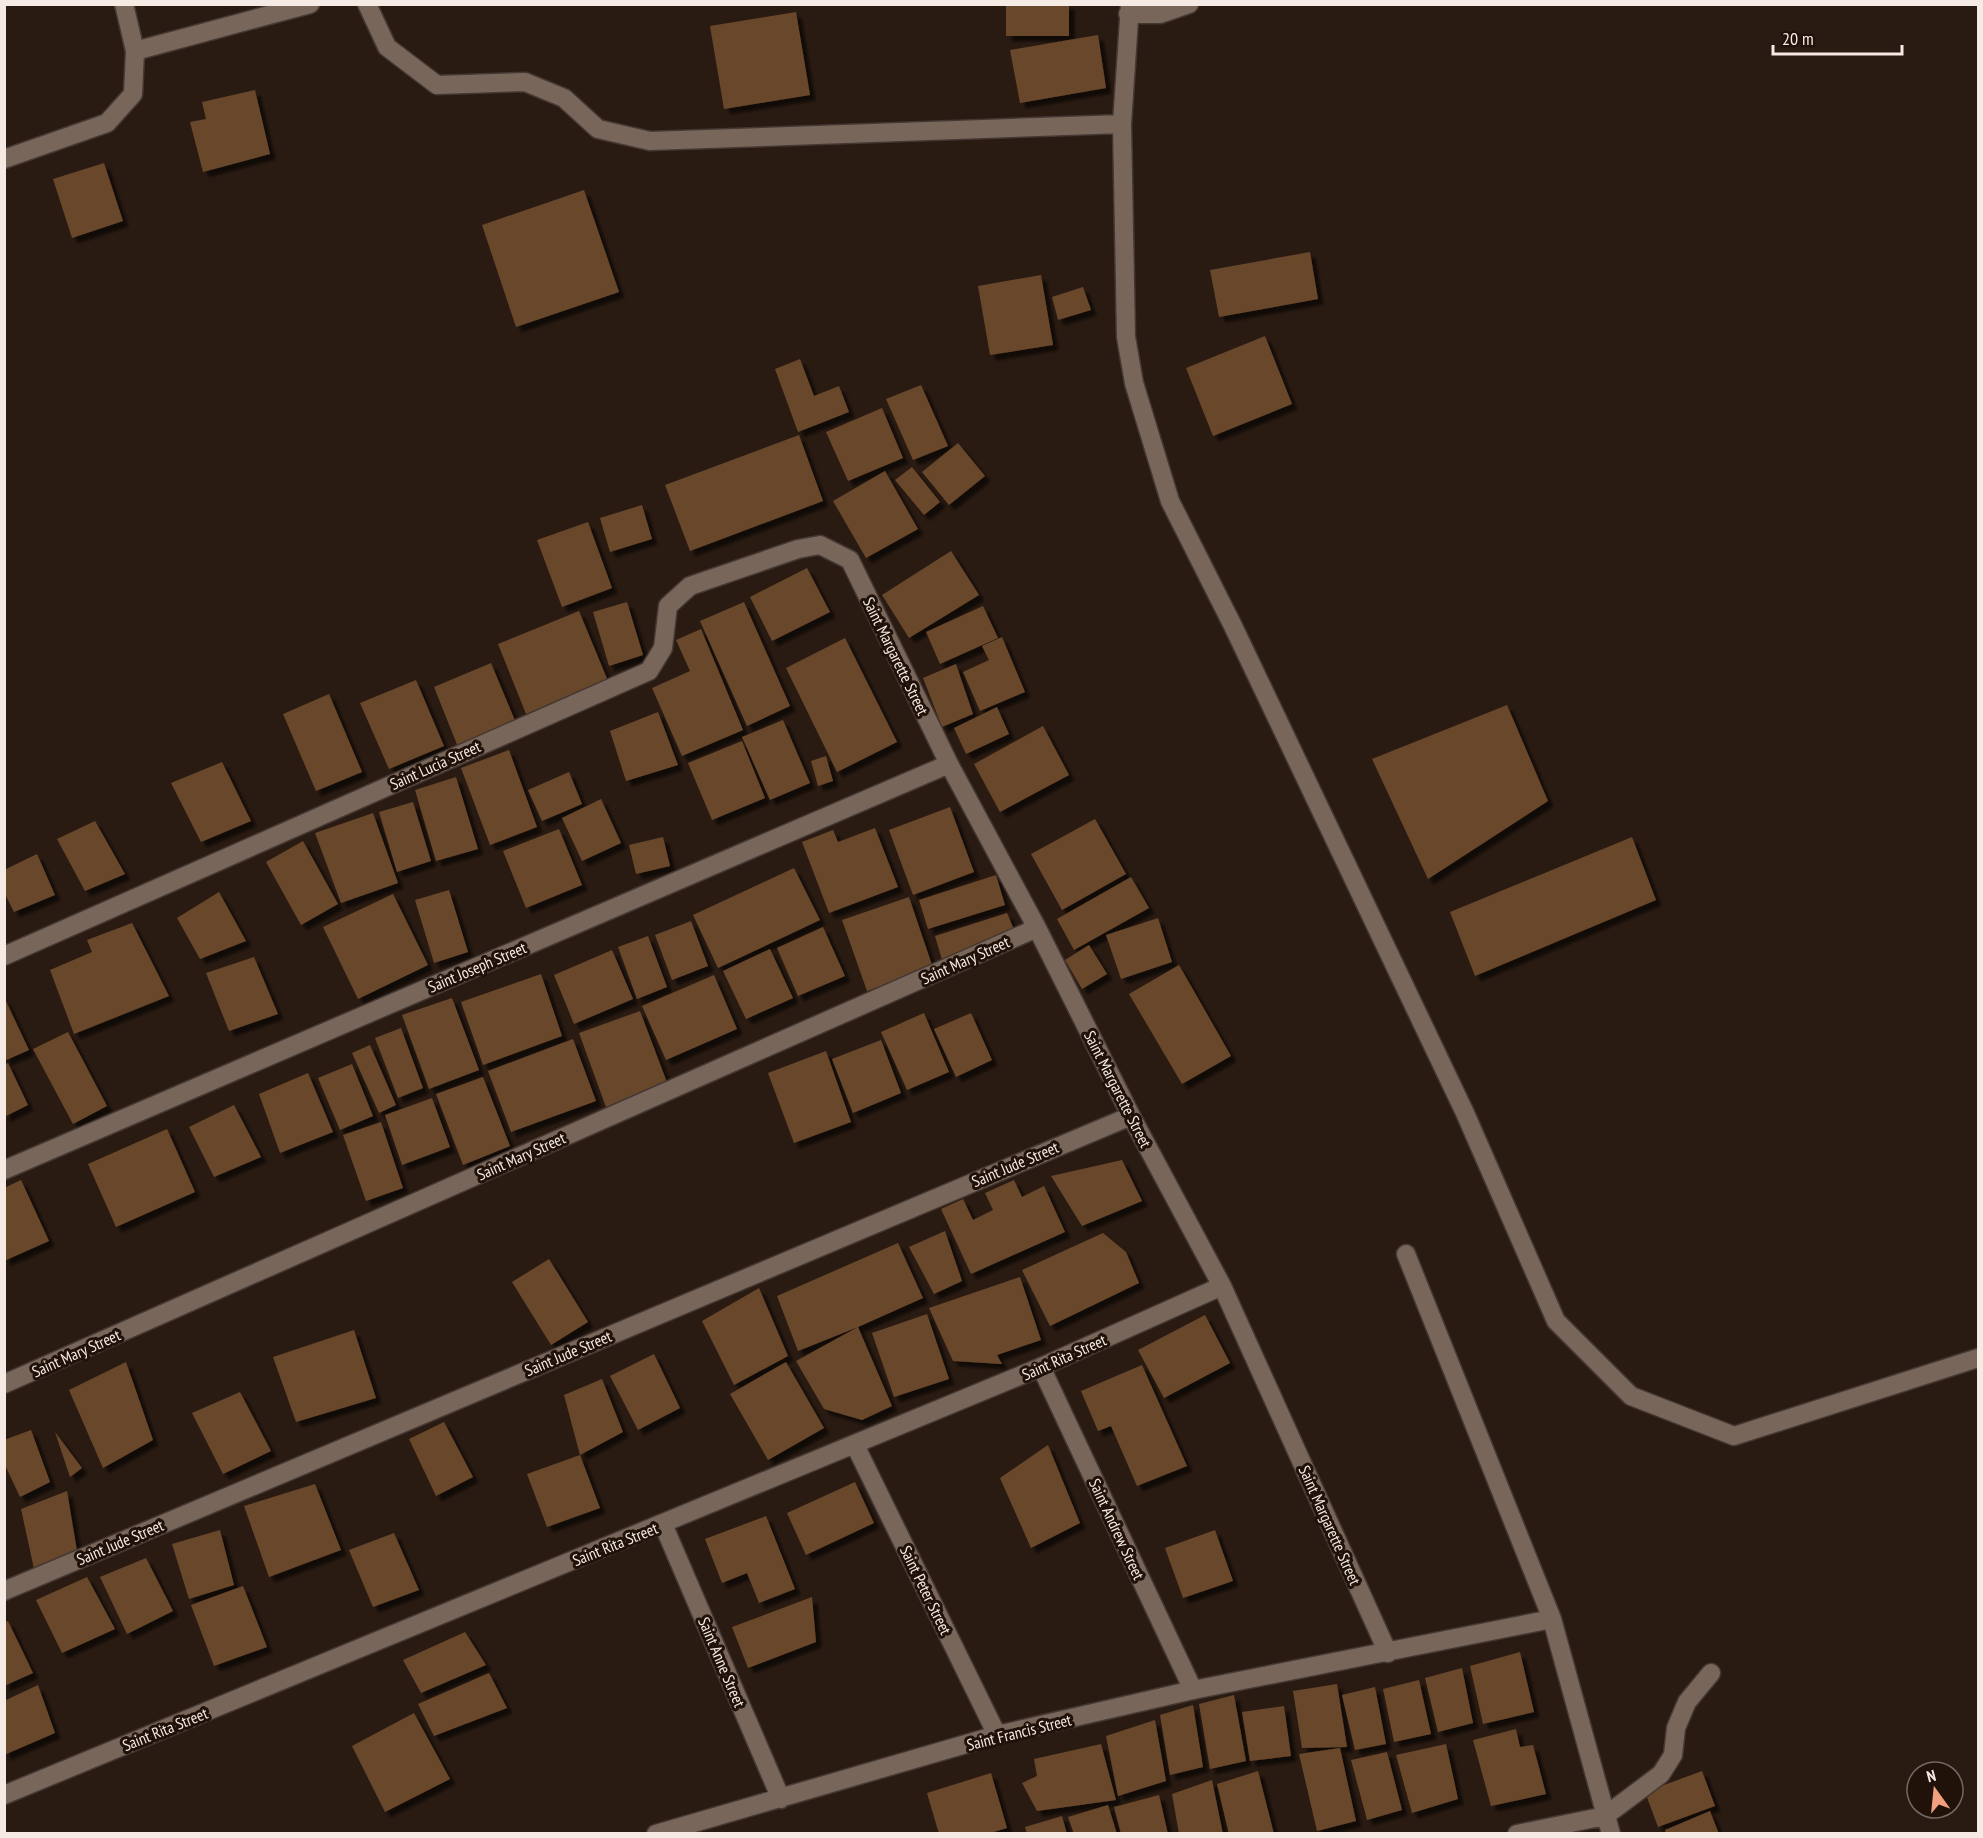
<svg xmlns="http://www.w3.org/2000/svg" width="1983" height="1838" font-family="'PT Sans Narrow',sans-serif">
<defs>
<filter id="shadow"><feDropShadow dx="5.5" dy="5.5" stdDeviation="1.5" flood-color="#0009"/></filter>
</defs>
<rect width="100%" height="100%" fill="#2a1b12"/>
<path fill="#69472c" filter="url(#shadow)" d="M1006 4H1069V36H1006Z
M796 12 810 95 724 109 710 26Z
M1098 35 1106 88 1020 103 1010 50Z
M255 90 270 154 203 172 190 122 206 119 202 102Z
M104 163 123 221 72 238 53 179Z
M584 190 619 292 516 327 482 225Z
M1310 252 1318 299 1219 317 1210 270Z
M1041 275 1053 345 990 355 978 286Z
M1083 287 1091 310 1058 320 1052 297Z
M1265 336 1292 404 1213 436 1186 368Z
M800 359 814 396 839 386 849 412 798 432 775 369Z
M921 385 948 446 913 460 886 399Z
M882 408 903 458 848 481 826 432Z
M799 435 823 501 690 551 665 485Z
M958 443 985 476 949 505 922 472Z
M912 467 940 502 924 515 895 480Z
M885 471 918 529 866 558 833 501Z
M642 505 652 539 610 552 600 518Z
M588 522 612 588 562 607 537 540Z
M951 551 979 595 909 638 882 595Z
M807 568 830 612 772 641 750 597Z
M627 602 643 655 609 666 593 612Z
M744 602 790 706 747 726 700 621Z
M983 606 998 638 940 664 926 632Z
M579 611 608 681 526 714 498 644Z
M701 629 743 730 682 756 652 688 690 671 676 640Z
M1002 637 1025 692 980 711 963 672 989 660 982 646Z
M845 638 897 742 837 772 786 668Z
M491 663 516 723 458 747 434 687Z
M956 664 973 714 942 727 923 678Z
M416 680 444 746 389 769 360 703Z
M329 694 362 772 316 791 283 714Z
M1507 705 1548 801 1428 879 1372 759Z
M997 707 1009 734 966 754 954 728Z
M658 712 678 765 626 781 610 731Z
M783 720 810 783 770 800 742 737Z
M1043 726 1069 775 1000 812 974 764Z
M742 741 765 798 712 820 688 763Z
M509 750 537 827 490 845 461 768Z
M826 756 833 781 818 786 811 761Z
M222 762 251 821 201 842 171 783Z
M569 772 582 804 542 821 528 790Z
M456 777 478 849 436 861 415 790Z
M601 799 621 843 582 861 562 818Z
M413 802 431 861 397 872 379 812Z
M950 807 974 872 913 895 889 830Z
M373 813 398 883 341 903 315 833Z
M1095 819 1126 874 1062 910 1031 854Z
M95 821 125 874 85 891 57 839Z
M875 828 898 887 829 913 802 842 833 830 838 842Z
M559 829 582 885 526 908 503 851Z
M663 837 670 866 636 874 629 845Z
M1632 837 1656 900 1475 976 1450 912Z
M303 841 338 904 301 925 266 862Z
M37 854 55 895 14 912 4 892V870Z
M794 868 820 920 718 968 693 915Z
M996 875 1005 905 928 929 919 900Z
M1131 877 1149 908 1074 950 1057 919Z
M449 890 468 952 434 963 415 900Z
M219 892 246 941 200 959 177 918Z
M393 894 428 965 358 999 323 927Z
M909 897 933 968 867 991 842 920Z
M1007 913 1015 932 943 963 935 936Z
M1158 918 1172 962 1121 979 1106 935Z
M691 921 708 966 672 980 655 935Z
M132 923 169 996 74 1034 50 970 92 952 87 940Z
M823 927 845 976 798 996 777 948Z
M648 936 667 987 637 999 618 947Z
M1089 945 1107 974 1082 989 1065 960Z
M770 949 793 998 746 1019 723 971Z
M612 950 633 999 574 1024 554 975Z
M254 957 278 1014 229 1031 206 973Z
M1179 965 1231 1056 1182 1084 1129 994Z
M541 974 562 1036 483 1065 461 1002Z
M714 975 737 1029 666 1060 642 1006Z
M4 997 29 1050 4 1061Z
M452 998 479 1070 429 1089 402 1015Z
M640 1011 668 1085 606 1107 579 1033Z
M924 1013 949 1072 907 1090 881 1032Z
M971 1013 992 1060 956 1077 934 1029Z
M401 1028 423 1088 398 1098 375 1038Z
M68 1032 107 1106 73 1124 33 1049Z
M573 1039 596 1101 511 1132 488 1071Z
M881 1040 901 1093 853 1113 832 1059Z
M370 1045 396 1105 379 1113 352 1053Z
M826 1051 851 1122 794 1143 768 1073Z
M8 1063 28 1105 4 1117V1065Z
M352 1064 373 1116 340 1130 318 1078Z
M308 1073 333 1132 280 1153 259 1094Z
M483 1077 510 1146 463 1165 436 1094Z
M432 1098 450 1147 402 1165 385 1115Z
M234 1105 261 1157 214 1177 189 1127Z
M381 1122 403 1188 366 1201 343 1135Z
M167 1129 195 1192 116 1227 88 1164Z
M1122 1160 1142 1201 1082 1226 1051 1176Z
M21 1180 49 1241 4 1261V1188Z
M1014 1180 1022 1197 1044 1186 1065 1232 971 1274 941 1209 963 1199 973 1220 993 1210 985 1193Z
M945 1231 962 1281 934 1294 909 1247Z
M1103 1233 1126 1252 1139 1283 1050 1326 1022 1270Z
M898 1243 923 1298 858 1327 892 1406 862 1420 824 1409 796 1361 858 1327 798 1351 777 1296Z
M549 1259 588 1322 551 1345 512 1282Z
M1020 1277 1041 1340 997 1355 1002 1364 953 1361 929 1308Z
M759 1288 788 1356 734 1385 702 1321Z
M927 1314 949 1379 894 1397 872 1333Z
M1205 1315 1230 1363 1164 1398 1138 1350Z
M354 1330 376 1398 296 1422 273 1357Z
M654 1354 680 1408 638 1430 610 1376Z
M126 1362 153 1440 103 1468 69 1390Z
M786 1362 824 1428 768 1460 730 1394Z
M1142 1365 1187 1466 1137 1486 1111 1426 1098 1431 1081 1391Z
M602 1379 623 1432 580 1455 600 1508 547 1527 527 1474 580 1455 564 1395Z
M240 1392 271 1451 223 1474 192 1413Z
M444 1422 473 1477 436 1496 409 1439Z
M31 1430 50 1482 20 1497 4 1463V1440Z
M55 1432 82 1468 70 1477Z
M1048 1445 1080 1523 1031 1548 1000 1478Z
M855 1482 874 1523 806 1555 787 1513Z
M315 1484 341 1550 269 1577 244 1506Z
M67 1491 77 1551 36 1578 21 1509Z
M766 1516 795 1589 759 1603 747 1573 722 1583 705 1539Z
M220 1530 234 1585 189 1599 172 1544Z
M1215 1530 1233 1581 1183 1598 1165 1548Z
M394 1533 419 1590 373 1607 349 1550Z
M146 1558 173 1611 127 1634 100 1577Z
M87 1577 115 1629 62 1653 36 1600Z
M243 1586 267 1647 214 1666 191 1605Z
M812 1597 816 1642 748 1668 732 1627Z
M8 1621 33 1673 4 1686V1623Z
M465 1632 486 1665 421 1693 403 1660Z
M1520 1652 1534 1712 1483 1724 1470 1666Z
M1462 1668 1473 1723 1438 1732 1425 1678Z
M489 1673 507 1708 434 1736 418 1704Z
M1419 1680 1431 1734 1394 1742 1383 1689Z
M1337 1684 1347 1747 1302 1748 1293 1691Z
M38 1685 55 1733 4 1755V1701Z
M1375 1687 1386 1744 1355 1750 1342 1695Z
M1234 1695 1246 1761 1210 1769 1199 1704Z
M1193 1705 1203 1767 1170 1775 1160 1715Z
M1284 1706 1291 1756 1250 1761 1242 1712Z
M414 1713 450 1779 385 1812 352 1746Z
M1155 1720 1166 1781 1118 1796 1106 1736Z
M1516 1729 1520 1747 1533 1745 1546 1794 1491 1806 1473 1740Z
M1101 1744 1116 1800 1037 1811 1022 1783 1037 1776 1034 1759Z
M1446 1744 1458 1799 1412 1813 1396 1755Z
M1340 1748 1356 1821 1317 1831 1299 1754Z
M1387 1752 1402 1810 1367 1820 1351 1760Z
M1258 1771 1274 1834H1229L1217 1784Z
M1702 1771 1715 1806 1658 1827 1645 1792Z
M991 1773 1007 1828 987 1834H939L927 1793Z
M1212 1780 1223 1834H1179L1172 1794Z
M1159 1795 1168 1834H1121L1114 1807Z
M1108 1805 1117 1834H1074L1068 1817Z
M1710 1811 1719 1834H1666L1665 1830Z
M1062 1816 1067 1834H1027L1025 1827Z"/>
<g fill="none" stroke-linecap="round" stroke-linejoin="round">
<defs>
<path id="minor" d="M367 4 387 47 437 85 525 82 564 98 598 129 650 141 1122 124
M1130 4 1122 124 1126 337 1134 383 1170 501 1233 626 1465 1113 1556 1321 1631 1396 1734 1436 1978 1358
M1128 14H1160L1189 4
M135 51 310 4
M4 159 107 123 133 94 135 51 124 4
M4 956 649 671 663 648 668 606 690 586 798 549 820 545 850 560 949 764 1037 928 1131 1116 1222 1286 1388 1653
M4 1170 949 764
M1406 1254 1552 1619 1611 1834
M1041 1367 1193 1690
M4 1384 1037 928
M855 1445 997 1735
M663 1524 781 1799
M4 1591 1131 1116
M4 1795 1041 1367 1222 1286
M656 1834 997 1735 1193 1690 1552 1619
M1517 1834 1605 1816 1661 1774 1673 1755 1676 1728 1687 1702 1711 1673"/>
</defs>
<use href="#minor" stroke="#443833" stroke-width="21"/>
<use href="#minor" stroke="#79665b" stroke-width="18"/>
</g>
<g text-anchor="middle" stroke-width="6" stroke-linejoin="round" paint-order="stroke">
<g font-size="16" fill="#f5eae4" stroke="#201209">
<text transform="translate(896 656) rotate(64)" y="6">Saint Margarette Street</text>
<text transform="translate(435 765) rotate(-24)" y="6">Saint Lucia Street</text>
<text transform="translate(965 960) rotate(-24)" y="6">Saint Mary Street</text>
<text transform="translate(477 967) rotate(-23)" y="6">Saint Joseph Street</text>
<text transform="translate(1118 1089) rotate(63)" y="6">Saint Margarette Street</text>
<text transform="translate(521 1156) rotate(-24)" y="6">Saint Mary Street</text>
<text transform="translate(1015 1164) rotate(-23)" y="6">Saint Jude Street</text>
<text transform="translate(76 1353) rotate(-24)" y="6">Saint Mary Street</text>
<text transform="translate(568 1353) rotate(-23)" y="6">Saint Jude Street</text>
<text transform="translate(1064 1357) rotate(-24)" y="6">Saint Rita Street</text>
<text transform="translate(1330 1525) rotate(66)" y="6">Saint Margarette Street</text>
<text transform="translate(1117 1529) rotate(65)" y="6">Saint Andrew Street</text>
<text transform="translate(120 1542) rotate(-23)" y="6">Saint Jude Street</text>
<text transform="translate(615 1544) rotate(-22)" y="6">Saint Rita Street</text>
<text transform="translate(926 1590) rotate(64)" y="6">Saint Peter Street</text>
<text transform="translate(722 1662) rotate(67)" y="6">Saint Anne Street</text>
<text transform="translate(165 1729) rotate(-22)" y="6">Saint Rita Street</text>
<text transform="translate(1019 1732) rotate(-14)" y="6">Saint Francis Street</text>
</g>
</g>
<rect width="1983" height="1838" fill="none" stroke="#f5eae4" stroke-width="12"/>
<g transform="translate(1935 1790) rotate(345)"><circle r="28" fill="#201209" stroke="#756861" stroke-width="1.5"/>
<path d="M0-4.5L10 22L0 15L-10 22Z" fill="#f2a080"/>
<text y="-9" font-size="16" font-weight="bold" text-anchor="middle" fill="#f5eae4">N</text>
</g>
<path d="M1773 45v9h129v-9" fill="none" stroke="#f5eae4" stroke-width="3"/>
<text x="1782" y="45" font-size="18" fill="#f5eae4" stroke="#201209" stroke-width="4.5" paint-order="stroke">20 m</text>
</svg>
